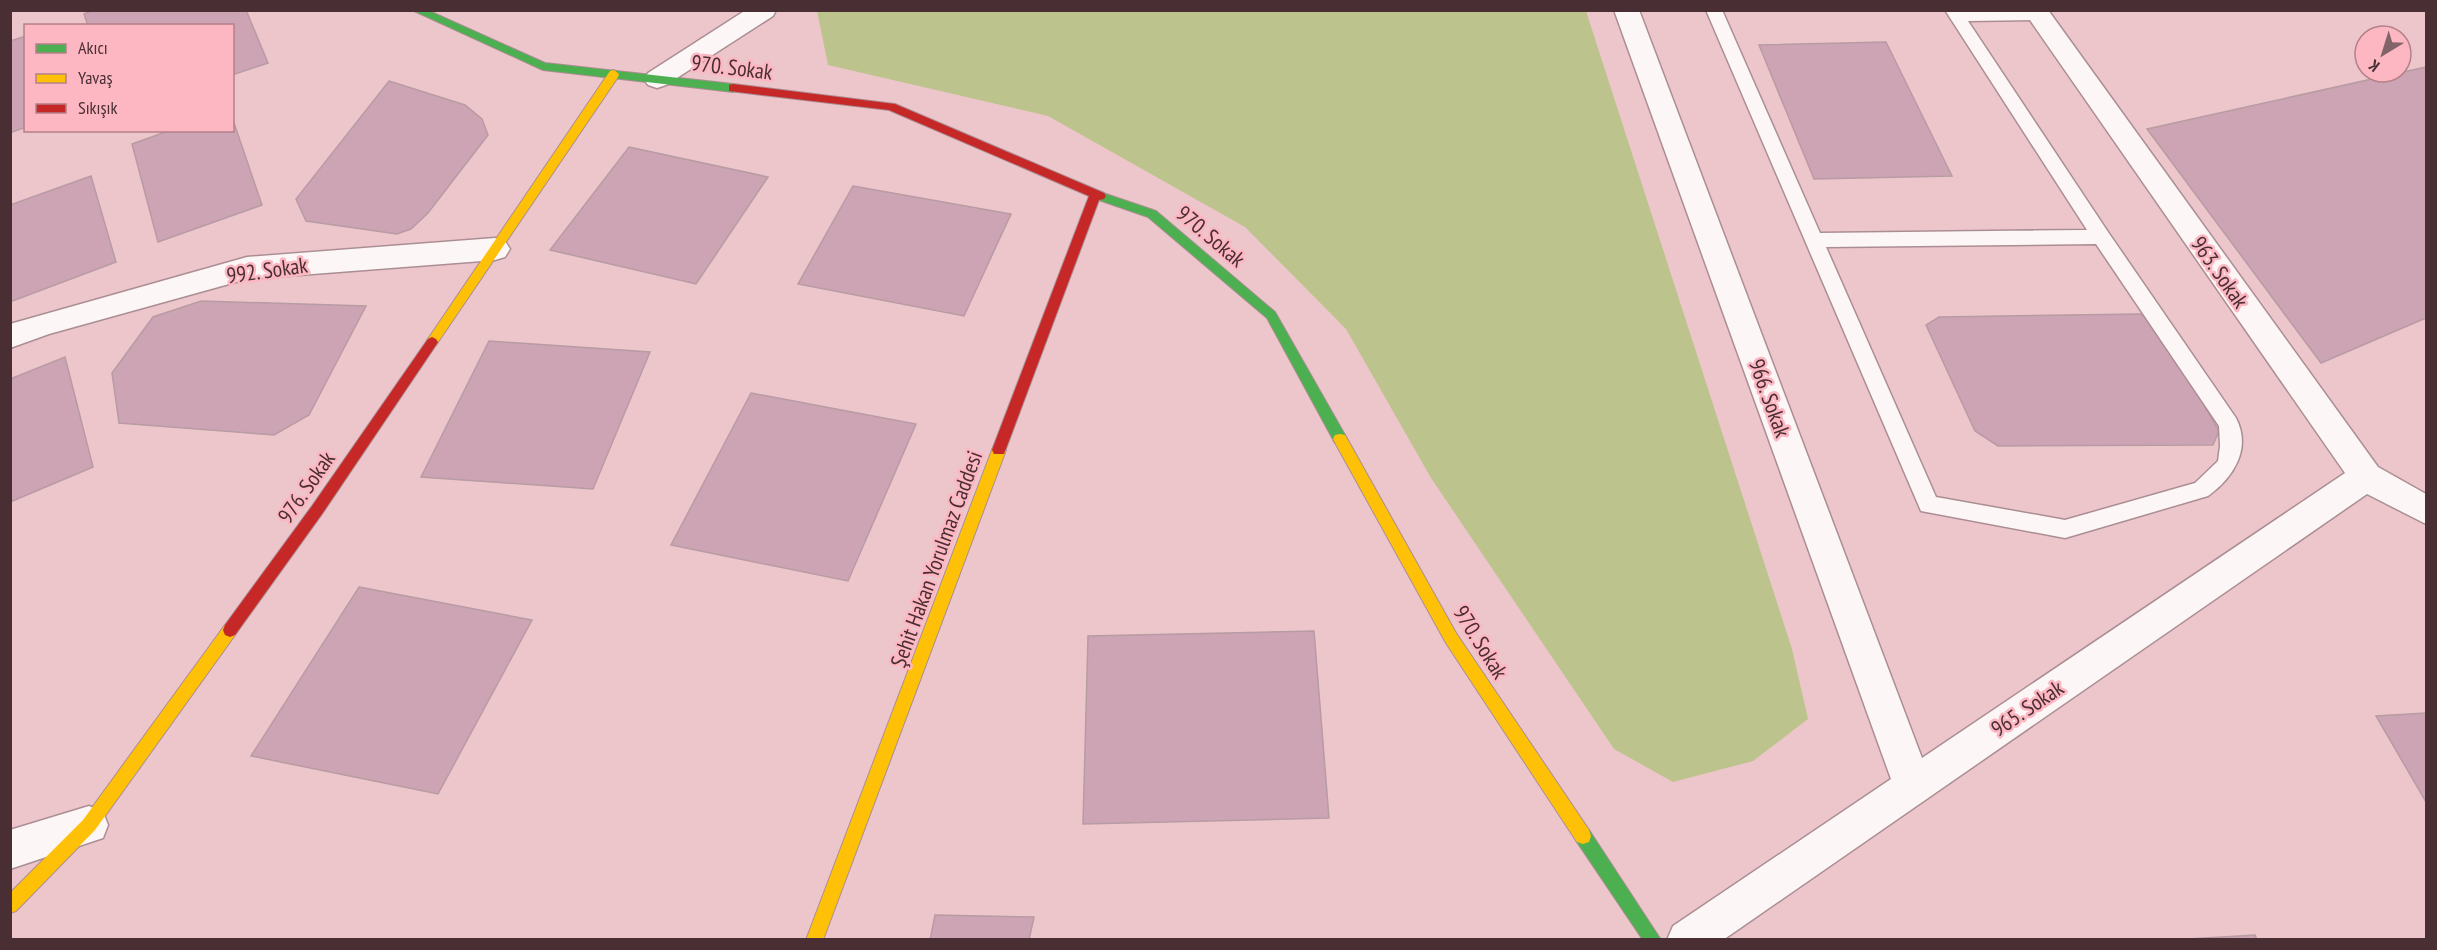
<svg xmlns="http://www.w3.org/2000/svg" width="2437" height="950" font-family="'PT Sans Narrow',sans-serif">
<rect width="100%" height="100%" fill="#edc6cc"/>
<path fill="#bdc38c" d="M817 11H1586L1792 649 1808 719 1753 761 1673 782 1614 749 1431 478 1346 329 1245 227 1048 116 828 65Z"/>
<path fill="#cda4b4" stroke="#b89ba3" stroke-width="1.5" d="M94 10H246L268 63 232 75V26H88L84 14Z
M26 36V127L10 133V41Z
M1886 42 1952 176 1814 179 1759 45Z
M2426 67V318L2321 363 2147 129Z
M389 81 465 105 482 119 488 135 428 213 411 229 397 234 306 221 296 199Z
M232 117 262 205 158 242 132 144 171 130H232Z
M629 147 768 177 696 284 550 250Z
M91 176 116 262 10 302V205Z
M853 186 1011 214 964 316 798 284Z
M201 301 366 306 309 415 274 435 119 423 112 373 153 317Z
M2141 314 2160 329 2219 431 2213 445 1998 446 1975 431 1926 325 1939 317Z
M489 341 650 352 593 489 421 477Z
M65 357 93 467 10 502V379Z
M751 393 916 424 848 581 671 545Z
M359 587 532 620 438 794 251 756Z
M1314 631 1329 818 1083 824 1088 636Z
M2426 713V802L2376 716Z
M935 915 1034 917 1029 940H930Z
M2255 935 2257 940H2171Z"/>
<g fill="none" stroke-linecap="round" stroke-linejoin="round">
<defs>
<path id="lane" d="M1706 10H1722L1820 233 2087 230 1945 10 2044 11 2046 15 2038 20 1968 21 2108 232 2236 418C2252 449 2233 478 2208 496L2065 538 1921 511ZM2096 244 2219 426 2220 446 2218 461 2195 483 2065 520 1936 497 1826 247Z"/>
<path id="street" d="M746 10H776L773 16 666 85 657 88 648 85 644 79 648 73Z
M1614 10H1639L1922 758 2345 473 2023 10H2048L2378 467 2426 494V524L2367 494 1723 940H1667L1673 926 1891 779Z
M495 238 505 241 510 249 505 257 495 260 247 279 49 334 10 348V324L247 257Z
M89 806 103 812 108 825 103 838 10 869V830Z"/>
<path id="fast" d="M412 10H427L545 63 733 84 738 88 733 92 543 70Z
M1100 192 1156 211 1275 312 1345 435 1347 439 1345 443H1335L1267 318 1148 217 1096 199 1094 196Z
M1583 828 1589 830 1661 940H1643L1577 842 1575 836 1577 830Z"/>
<path id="slow" d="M614 70 619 74 618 77 436 345H428L426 342 428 339 610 71Z
M1340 434 1345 435 1456 633 1589 830 1591 836 1589 842 1583 844 1577 842 1446 643 1333 439 1335 435Z
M999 445 1004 446 1006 450 823 940H806L992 450 994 446Z
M230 623 235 625 237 630 235 635 95 830 16 911 10 913V893L83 820 225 625Z"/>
<path id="jam" d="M733 84 895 104 1104 193 1106 196 1104 199 1099 200 1004 454H994L992 450 1089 196 889 110 729 91V85Z
M432 337 436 339 438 342 436 345 322 514 235 635 230 637 225 635 223 630 225 625 312 506 428 339Z"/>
</defs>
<use href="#lane" stroke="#ab8e93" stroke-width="3"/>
<use href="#street" stroke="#ab8e93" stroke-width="3"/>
<use href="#fast" stroke="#ab8e93" stroke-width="2"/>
<use href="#slow" stroke="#ab8e93" stroke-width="2"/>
<use href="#jam" stroke="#ab8e93" stroke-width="2"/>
<use href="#lane" fill="#fcf6f7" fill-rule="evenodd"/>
<use href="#street" fill="#fcf6f7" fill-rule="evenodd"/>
<use href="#fast" fill="#4caf50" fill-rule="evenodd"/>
<use href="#slow" fill="#ffc107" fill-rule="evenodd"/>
<use href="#jam" fill="#c62828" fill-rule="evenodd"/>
</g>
<g text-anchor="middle" stroke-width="5" stroke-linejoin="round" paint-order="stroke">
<g font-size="22" fill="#492e33" stroke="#fcb7c2">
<text transform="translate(732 67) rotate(7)" y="8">970. Sokak</text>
<text transform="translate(1211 236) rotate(40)" y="8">970. Sokak</text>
<text transform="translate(267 270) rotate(-8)" y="8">992. Sokak</text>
<text transform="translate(2220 272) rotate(55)" y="8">963. Sokak</text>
<text transform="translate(1770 398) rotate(70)" y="8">966. Sokak</text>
<text transform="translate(306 487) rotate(-55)" y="8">976. Sokak</text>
<text transform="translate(936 559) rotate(-70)" y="8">Şehit Hakan Yorulmaz Caddesi</text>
<text transform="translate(1481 642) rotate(58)" y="8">970. Sokak</text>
<text transform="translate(2027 708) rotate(-34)" y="8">965. Sokak</text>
</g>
</g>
<rect width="2437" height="950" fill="none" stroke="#492e33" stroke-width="24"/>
<rect x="24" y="24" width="210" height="108" fill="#fcb7c2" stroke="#b48089" stroke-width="1.5"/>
<rect x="36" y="44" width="30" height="9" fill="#4caf50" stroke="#b48089" stroke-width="1.5"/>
<text x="78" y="54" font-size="18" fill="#492e33">Akıcı</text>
<rect x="36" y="74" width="30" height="9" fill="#ffc107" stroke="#b48089" stroke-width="1.5"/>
<text x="78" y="84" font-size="18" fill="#492e33">Yavaş</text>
<rect x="36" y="104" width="30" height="9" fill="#c62828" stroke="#b48089" stroke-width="1.5"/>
<text x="78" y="114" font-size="18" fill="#492e33">Sıkışık</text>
<g transform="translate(2383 54) rotate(218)"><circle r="28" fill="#fcb7c2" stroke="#b48089" stroke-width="1.5"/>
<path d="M0-4.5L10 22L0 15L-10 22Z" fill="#826369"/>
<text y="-9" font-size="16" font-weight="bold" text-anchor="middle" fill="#492e33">K</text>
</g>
</svg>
